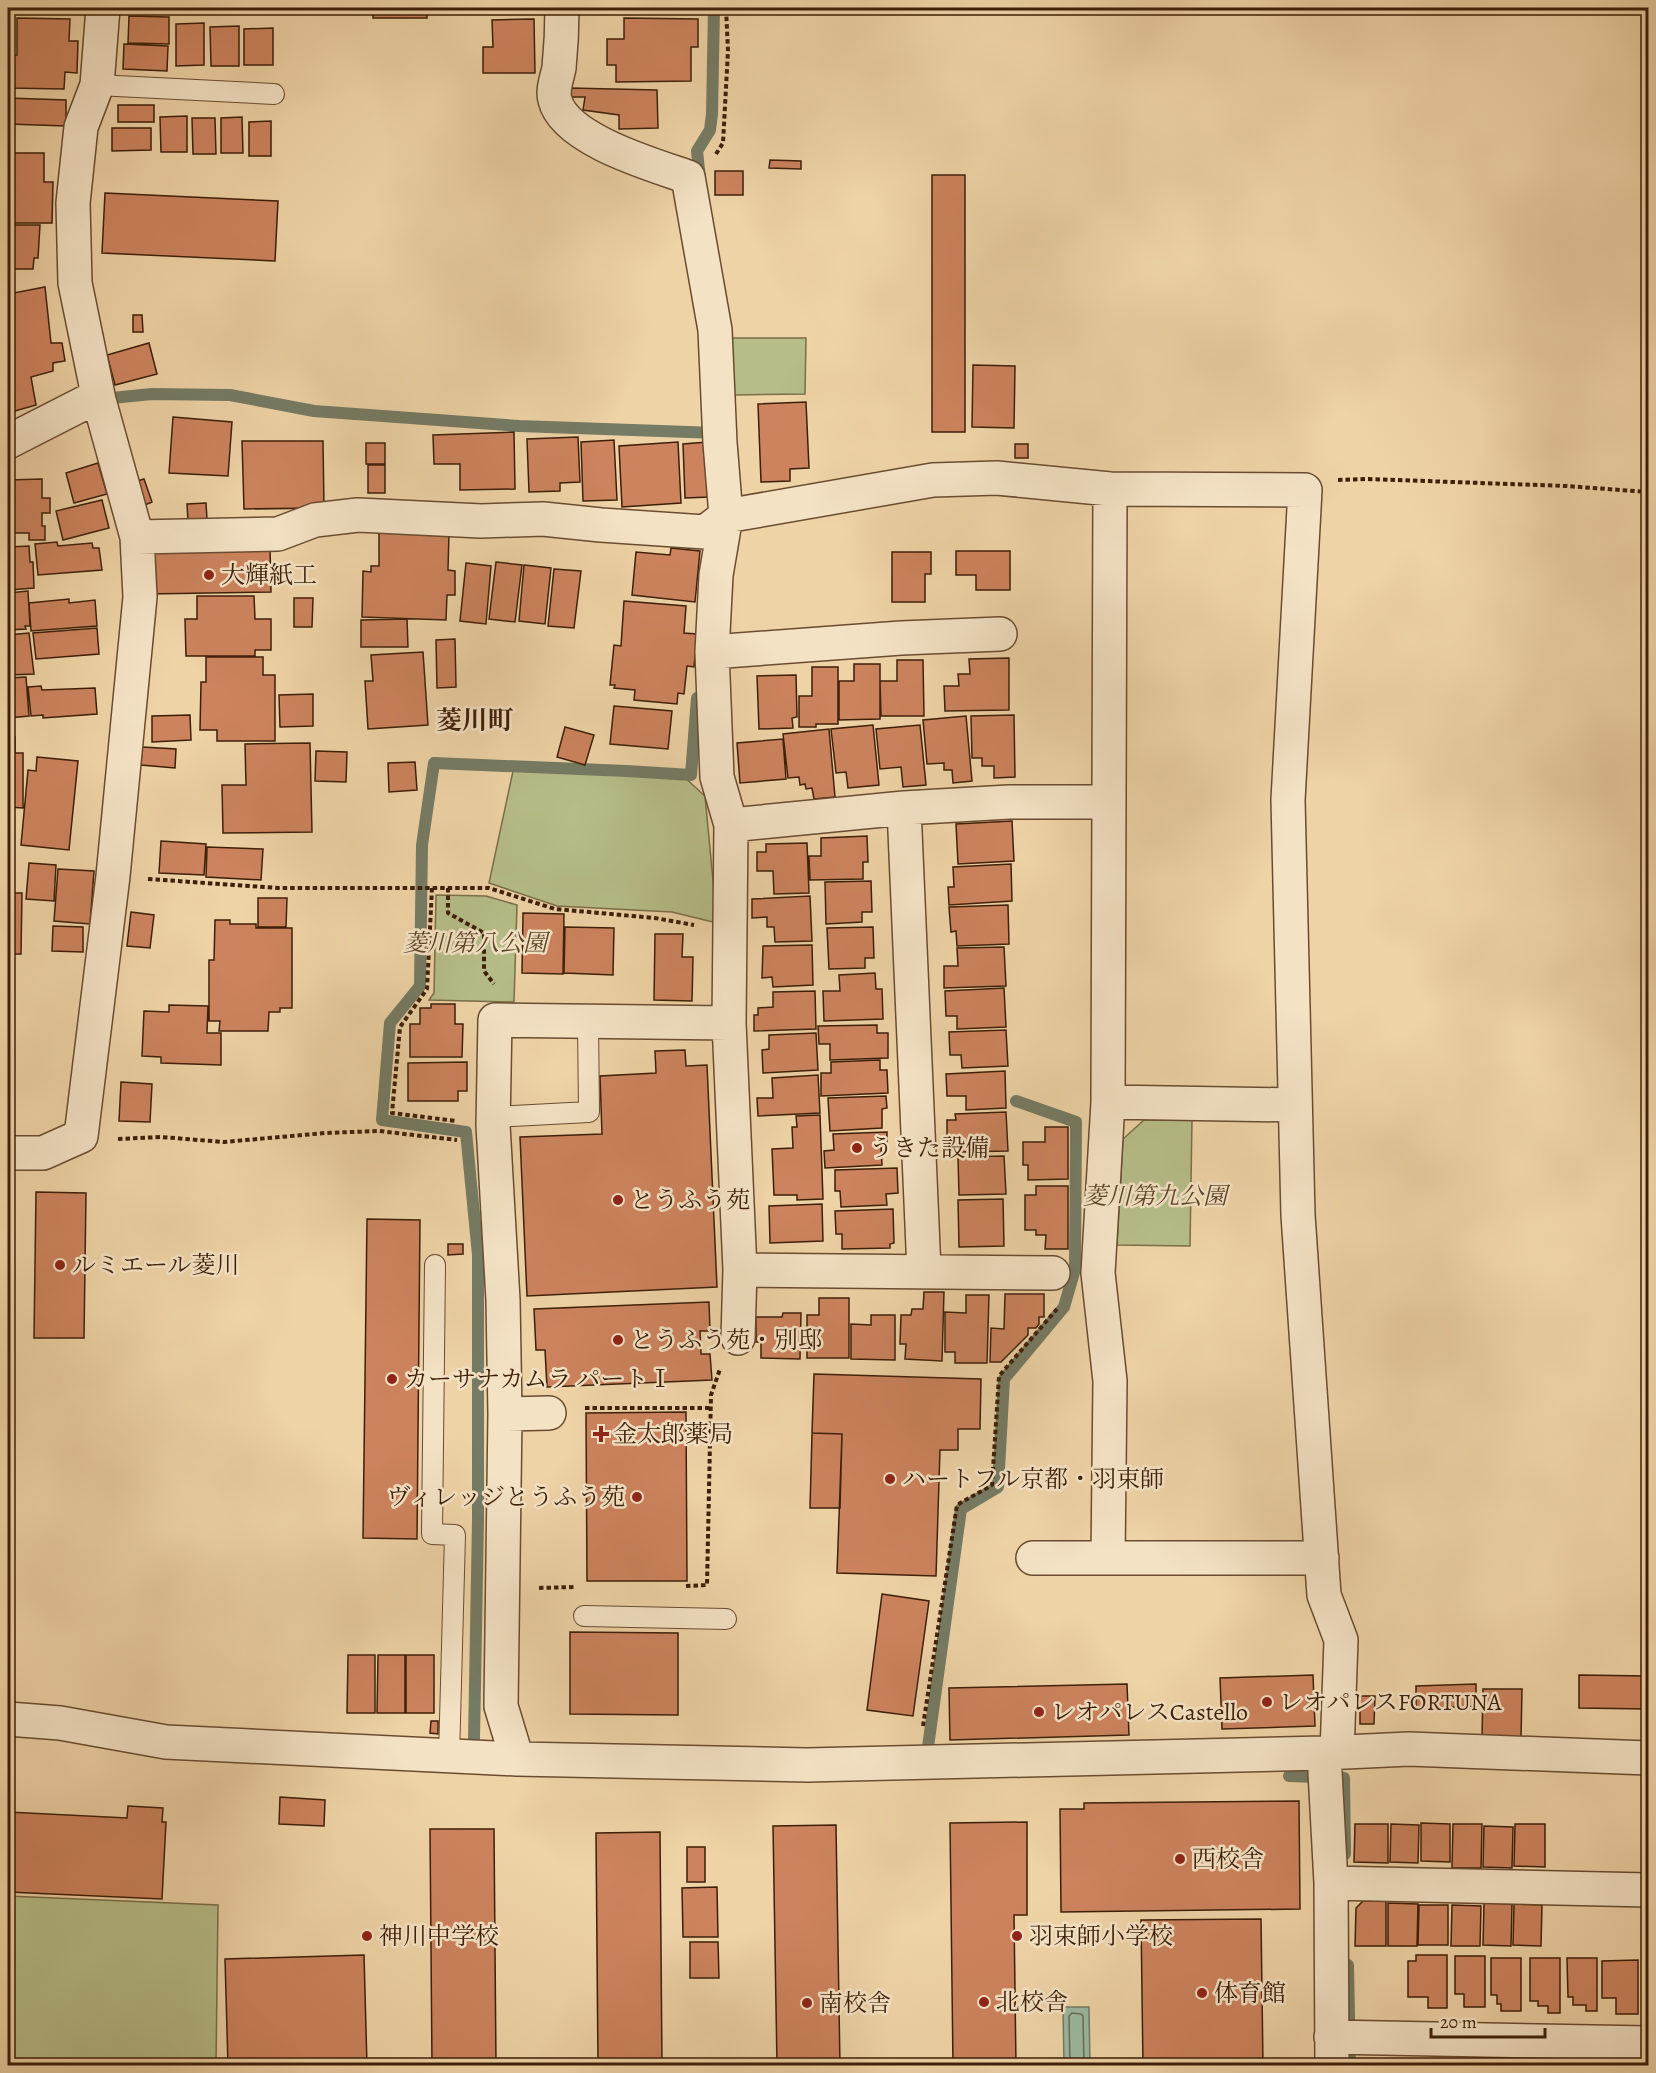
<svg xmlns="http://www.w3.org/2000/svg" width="1656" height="2073" font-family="Alegreya,'Noto Serif JP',serif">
<rect width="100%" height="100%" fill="#eed3a6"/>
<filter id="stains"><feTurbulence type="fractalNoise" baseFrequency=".00333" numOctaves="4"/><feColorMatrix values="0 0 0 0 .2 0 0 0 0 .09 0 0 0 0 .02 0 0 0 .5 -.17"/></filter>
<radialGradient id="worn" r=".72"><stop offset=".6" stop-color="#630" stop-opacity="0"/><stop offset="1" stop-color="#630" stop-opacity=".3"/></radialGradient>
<path fill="#b6bd88" stroke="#7a6e48" stroke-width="1.5" d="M730 338H806L805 394 734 395Z
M513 771 684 777 705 796 717 923 672 912 557 906 489 883Z
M436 895 486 896 517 905 514 1002 429 1000 434 993Z
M1144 1120H1192L1190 1246 1117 1245 1123 1139Z
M8 1896 218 1905 216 2065H8Z"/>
<path fill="#9bb9a2" stroke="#757b64" stroke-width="1.5" d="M1063 2007H1089L1090 2065H1064Z"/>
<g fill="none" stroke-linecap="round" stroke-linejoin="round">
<path stroke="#6c6c55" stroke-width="1.5" d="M1070 2066 1069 2016 1072 2013 1081 2014 1083 2016 1084 2066"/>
<path stroke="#757b64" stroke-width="12" d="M700 179 697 151 710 130 712 114 714 8
M102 403 112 398 152 394 230 395 314 411 519 426 717 433
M474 1739 478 1521V1255L466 1132 382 1120 390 1023 420 986 422 845 434 763 627 771 691 775 697 698
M928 1747 961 1509 998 1487 1004 1379 1064 1307 1075 1269 1076 1122 1016 1101
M1289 1776 1344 1778 1345 1854
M1348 1965 1350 2066"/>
</g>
<path fill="#cc835e" stroke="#3d1f08" stroke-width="1.5" d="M8 8H87V12L30 11 8 10Z
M130 8H185V13H130Z
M221 8H242V10H221Z
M249 8H270V10H249Z
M343 8H368V13H343Z
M373 8H427V18H373Z
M615 8H697V13L615 12Z
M129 16 169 17V44L128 43Z
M17 18 70 19 69 41H78L77 73 65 72 64 89 8 88V55H17Z
M624 18 698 19V47H691V81L616 82V65H607V39H624Z
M534 19 535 73H483V47H493L492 20Z
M204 23V65L176 66V24Z
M239 26V66H211L210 27Z
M273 28V65H244V29Z
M124 44 168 46 167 71 123 69Z
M570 88 657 90 658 128 619 129V115L583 110 585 97H570Z
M8 98 66 100V126L8 124Z
M118 105H154V122H118Z
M187 116V152H161L160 117Z
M242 117 243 153H221V118Z
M192 118H215L216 154H193Z
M271 121V156H249V122Z
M112 128H151V150L112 151Z
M8 153H44V182H53L52 223H8Z
M770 160 801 161V169L769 168Z
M715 171H743V195H715Z
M932 175H965V432H932Z
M105 193 278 201 275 261 102 253Z
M8 225H40L38 258H34L33 269H8Z
M45 287 51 343H62L65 361 53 363V371L31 377 36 405 8 413V294Z
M133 315H142L143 332H133Z
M149 343 157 374 115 385 107 355Z
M973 365 1015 366 1014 428 972 427Z
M806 402 809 468 790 469V481L761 482 758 404Z
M173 417 232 422 228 476 169 473Z
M514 432 515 489 460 490V464H434L433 435Z
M578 437 580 482 560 483V491L529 492 527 439Z
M614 440 617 500 583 501 581 442Z
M242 441H323L324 508 244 509Z
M678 442 681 503 622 507 619 446Z
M707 442 710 497 685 498 683 444Z
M366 443H385V464H366Z
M1015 444H1028V458H1015Z
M98 463 107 494 74 503 66 473Z
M368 465H385V493H368Z
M42 479V498H50V513H42V526H45V540H29V533H8V480Z
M144 479 152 502 140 507 131 483Z
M102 500 109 528 63 540 56 511Z
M206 503 207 519 188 521 187 504Z
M379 530 449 532 448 570 455 571V595H447L446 620 362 617 363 571 371 572V566H379Z
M57 542 58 546 92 543 93 548H99L102 570 38 575 35 544Z
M29 546 30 562H33L34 588 8 590V547Z
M270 546 271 592 147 594V558L156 547Z
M671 548 700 551 695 602 632 595 636 552 670 555Z
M956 551H1010V590H976V575H956Z
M892 552H931V574H925V602H892Z
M496 562 522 565 515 622 489 619Z
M466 563 491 566 486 624 460 621Z
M524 565 551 568 545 624 519 621Z
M554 569 581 571 574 628 548 626Z
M28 591 30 626H25L26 629 8 630V593Z
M197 596H254L255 619H271V650H255V656H186L185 619H197Z
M294 598H313L312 627H294Z
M69 599V603L95 600 97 626 31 631 29 603Z
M624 601 686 606 684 633 697 634 694 667 687 666 684 694 678 693 677 704 634 700 635 690 614 688 615 685H610L614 645 621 646Z
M407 619 408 647H361V620Z
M97 628 99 654 36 659 33 633Z
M29 633 34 674 8 675V635Z
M455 639 456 687 437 688 436 640Z
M423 652 428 725 368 729 365 681H373L371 655Z
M206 657H263V675H275V741H217V730H200L201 682H206Z
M1009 658V710L945 711 944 686H959L958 674H970L969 659Z
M897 660H923L924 716H881L880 681H897Z
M854 664H880V719L839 720V681H854Z
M812 667H838V724H816V727H799V696H812Z
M796 675 797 717 792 718 793 728 759 729 757 676Z
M26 677 29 716 8 718V678Z
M41 686 42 690 95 688 97 714 43 718V715L31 716 28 687Z
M313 694V726L280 727 279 695Z
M614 706 672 711 668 749 610 744Z
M190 715 191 740 152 742V716Z
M1014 715 1015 777 994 778V766H982V758H972L971 716Z
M966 716 972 781 953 783 952 770H944V763L927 764 923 720Z
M873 725 879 785 848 788 846 772 836 773 831 729Z
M920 725 926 785 903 787 901 767 880 769 876 729Z
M565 727 594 735 585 765 557 757Z
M829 729 835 797 814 799 812 788 806 789 805 784 800 785 799 777 788 778 783 734Z
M8 737H15V753H23V808L8 807Z
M783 739 786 779 740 783 737 743Z
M310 743 312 832 223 833 222 785H246L245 744Z
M142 747 176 749 175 768 141 765Z
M316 751 347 752 346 782 315 781Z
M37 757 78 761 69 850 21 845 28 770 36 771Z
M415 762 417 790 389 792 388 763Z
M1012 821 1014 861 958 864 956 824Z
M867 836 868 862H863V879L810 880 809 856H821V838Z
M161 841 206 844 204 875 159 873Z
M807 843 809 893 774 894 773 871H757V852H766V844Z
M207 847 263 849 261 880 206 877Z
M29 863 56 865 54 901 26 899Z
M1011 864 1012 901 949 905 948 887H954L953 867Z
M58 869 94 871 90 924 54 921Z
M871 881 872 912H862V922L826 924 825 882Z
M8 893H22L21 954H8Z
M810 896 812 941 775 942 774 927H767V917L752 918V899Z
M258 898H287L286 927H258Z
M1008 905 1009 944 957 946 956 931 951 932 949 907Z
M131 912 154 915 150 948 127 946Z
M523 913 564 914 563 974 522 973Z
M215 920H230V924H256V928H292V1008H280V1012H269L268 1031H219L220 1021H209V960H214Z
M53 926 83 927V952L52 951Z
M565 927 614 928 613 975 564 973Z
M873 927 874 958H865V968L829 969 827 928Z
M655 934H683L682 957H693L692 1001 654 1000Z
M812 945 813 985 773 987 772 977 762 978 763 946Z
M1004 947 1006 986 944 988V966H958L957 948Z
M875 973 876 989H882L883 1019 824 1021 823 991H840L839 975Z
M1004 988 1006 1027 957 1029V1016H946L945 991Z
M815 991 816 1029 754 1031V1015H758V1008L773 1007V992Z
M431 1004H455V1024H463L462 1057H410V1024H420V1008H431Z
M169 1005 208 1006 207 1033H221V1065L161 1063V1057L142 1056 144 1011 169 1012Z
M877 1025V1033H888V1058L830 1060V1044H819L818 1026Z
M1006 1030 1008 1066 962 1068 961 1055H950L949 1032Z
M816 1033 818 1070 763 1073 762 1050 769 1049V1035Z
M685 1050 686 1066 707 1065 717 1287 527 1296 520 1137 602 1134 600 1076 656 1073 655 1051Z
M880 1060V1070H887L888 1093 821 1096V1073H831V1062Z
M467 1062V1091H458V1101H408V1063Z
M1005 1071 1006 1108 966 1110V1096H947L946 1074Z
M818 1075 820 1113 758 1116 757 1098H773L772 1078Z
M121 1082 152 1084 150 1122 119 1121Z
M886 1096 887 1108 882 1109V1128L830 1131 828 1098Z
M1006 1112 1008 1151 961 1152V1140H947V1120H956L955 1114Z
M820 1115 823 1199 797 1200V1195H774L772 1149 793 1148 792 1127H797L796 1116Z
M1045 1127H1068V1179L1028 1180V1165H1023V1142H1045Z
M887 1132V1146H881L882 1165 825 1168 824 1151 834 1150 833 1134Z
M1004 1156 1006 1194 959 1195 958 1157Z
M897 1168 898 1193 886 1194 887 1205 841 1207 840 1191H835V1170Z
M1036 1186H1068V1249H1045L1046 1235H1036V1230H1025V1195H1036Z
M36 1192 86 1193 84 1338H34Z
M1003 1199 1004 1246 959 1247 958 1200Z
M822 1204 823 1241 770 1243 769 1206Z
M893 1209 894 1243 890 1244V1248L842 1249V1234H836L835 1211Z
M367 1219 420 1220 417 1539 363 1538Z
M448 1244H463V1254L448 1255Z
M924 1292H944L942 1361 905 1359 906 1344H900L901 1315H911L912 1309H923Z
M1005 1294H1044V1317H1039V1324L1036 1328H1028V1335L1001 1362H990L991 1328 1004 1329Z
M966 1295H989L987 1363H955V1352H945V1312L966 1313Z
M819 1298H849V1358H807V1315H819Z
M709 1302 710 1331H700L701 1354H710L712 1380 547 1387 545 1350H536L534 1309Z
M783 1313H801L800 1359 761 1358V1342H756V1317H782Z
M871 1315H895V1360L851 1359V1324L871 1325Z
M814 1374 981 1379 980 1429H958V1450H940L936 1576 837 1573 842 1434 812 1433Z
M686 1412 687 1581H587L586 1413Z
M812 1433 842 1434 840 1508H810Z
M882 1594 929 1601 913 1716 867 1710Z
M570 1632 678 1633V1715L570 1714Z
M348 1655H375V1713H347Z
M378 1655H405V1713H377Z
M406 1655H434V1713H406Z
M1313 1675 1315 1726 1222 1729 1220 1678Z
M1579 1675 1648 1676V1709L1579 1708Z
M1127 1684 1129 1735 950 1740 949 1688Z
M1476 1684V1706L1416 1709V1686Z
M1483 1689H1522L1521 1738 1482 1737Z
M1360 1696H1375L1374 1724H1360Z
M431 1721H438V1734L430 1733Z
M280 1797 325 1800 324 1826 279 1824Z
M1299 1801 1300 1909 1061 1912 1060 1809H1084V1803Z
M128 1806 163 1808 162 1822H166L162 1899 8 1892V1812L127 1818Z
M1027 1822V1915H1014L1016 2066H953L950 1823Z
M1421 1823 1450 1824V1862L1421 1861Z
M1355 1824H1388V1863L1354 1862Z
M1391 1824 1419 1825 1418 1863 1390 1862Z
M1453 1824H1482L1481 1868H1452Z
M1515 1824H1545V1867L1514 1866Z
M836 1825 840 2066H777L773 1826Z
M1484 1826 1513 1827 1512 1868 1483 1867Z
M430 1829H494L496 2066H432Z
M660 1832 662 2066H598L596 1833Z
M687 1847H705V1882H687Z
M717 1887 718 1937H683L682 1888Z
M1363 1901H1386V1946H1355L1356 1908Z
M1388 1903 1418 1904 1417 1946H1388Z
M1484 1903 1512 1904 1511 1946 1483 1945Z
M1514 1904 1542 1905 1541 1946 1513 1945Z
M1419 1905H1448V1945H1418Z
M1452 1905 1481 1906 1480 1946H1451Z
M1261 1919 1263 2066H1143L1141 1920Z
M690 1942H718L719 1978H690Z
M364 1955 367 2066H228L225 1959Z
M1416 1955H1447V2008H1428V1997H1408V1961H1416Z
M1455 1956H1485V2007H1464V1994H1455Z
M1491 1958H1521V2011H1501V2004H1497V1995H1491Z
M1530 1958H1560V2013H1548V2006H1538V2001H1530Z
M1567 1958H1597V2011H1586V2005H1573V1997H1568Z
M1638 1960V2014H1616V1998H1602V1961Z
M1643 1965H1648V2014H1643Z"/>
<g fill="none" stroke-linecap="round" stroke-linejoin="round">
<defs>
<path id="service" d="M97 85 274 94
M493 1117 589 1112 588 1021
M435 1265 432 1534 455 1535 449 1757
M584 1616 726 1619"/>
<path id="minor" d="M8 442 98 396
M137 537 278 534 315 520 358 515 481 521 543 519 601 525 705 532 726 516 720 443 715 330 688 177C654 165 565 140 555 100 552 90 557 78 559 68 561 48 562 28 562 8
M712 652 901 638 1000 634
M904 808 924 1271
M731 825 904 808 1009 802H1109
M729 1023 731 825 717 777 712 652 716 575 726 516 933 480 997 478 1110 489 1305 490 1288 800 1298 1215 1324 1595 1341 1640 1337 1753
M1108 1102 1295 1105
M8 1153H43L81 1136 113 876 140 597 137 537 99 400 75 283 73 203 81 127 97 85 103 8
M740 1270 1053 1273
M505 1414 549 1413
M1033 1558H1322
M1108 1558 1110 1381 1098 1273 1108 1102 1110 489
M8 1719 60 1723 166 1742 517 1759 807 1765 1324 1753 1331 1883 1332 2066
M1324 1753 1409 1749 1648 1758
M517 1759 501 1706 505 1414 503 1300 493 1125 495 1020 729 1023 740 1270 738 1338
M1331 1883 1648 1890
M1331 2037 1648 2043"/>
</defs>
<use href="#service" stroke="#694c30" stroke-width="22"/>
<use href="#minor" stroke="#694c30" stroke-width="36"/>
<path stroke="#3d1f08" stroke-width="4" stroke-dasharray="4.5 3" stroke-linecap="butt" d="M716 154 723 143 728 51 726 8
M1338 480 1368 479 1566 486 1648 492
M148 879 278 888H489L555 909 655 918 694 925
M432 888 427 989 400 1027 392 1113 456 1121
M448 888V913L484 933V971L494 984
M118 1139 161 1137 224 1142 325 1133 379 1131 457 1140
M585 1408H711
M686 1586 707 1585 711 1395 720 1369
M539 1588 574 1587
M923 1726 957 1505 992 1485 999 1376 1057 1309"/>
<use href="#service" stroke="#f4e2c5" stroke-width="20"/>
<use href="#minor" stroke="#f4e2c5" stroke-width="33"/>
</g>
<g fill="#8f2418" stroke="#f4e2c5" stroke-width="2">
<circle cx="209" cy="575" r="6"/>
<circle cx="857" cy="1148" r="6"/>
<circle cx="618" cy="1200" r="6"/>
<circle cx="60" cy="1265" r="6"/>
<circle cx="618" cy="1340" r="6"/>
<circle cx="392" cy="1379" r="6"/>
<path d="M598 1425h6v6h6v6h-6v6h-6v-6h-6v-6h6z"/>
<circle cx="890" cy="1479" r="6"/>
<circle cx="637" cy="1497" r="6"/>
<circle cx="1267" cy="1702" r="6"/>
<circle cx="1039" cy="1712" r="6"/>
<circle cx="1180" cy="1859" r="6"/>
<circle cx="367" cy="1936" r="6"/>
<circle cx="1017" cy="1936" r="6"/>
<circle cx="1202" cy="1993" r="6"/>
<circle cx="984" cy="2002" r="6"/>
<circle cx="807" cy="2003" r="6"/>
</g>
<g text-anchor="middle" stroke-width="5" stroke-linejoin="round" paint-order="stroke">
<g font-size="24" fill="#3d1f08" stroke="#f4e2c5" text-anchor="start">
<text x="221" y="583">大輝紙工</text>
<text x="869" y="1156">うきた設備</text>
<text x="630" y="1208">とうふう苑</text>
<text x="72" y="1273">ルミエール菱川</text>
<text x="630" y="1348">とうふう苑・別邸</text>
<text x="404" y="1387">カーサナカムラ パートⅠ</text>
<text x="613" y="1442">金太郎薬局</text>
<text x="902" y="1487">ハートフル京都・羽束師</text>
<text x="625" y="1505" text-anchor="end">ヴィレッジとうふう苑</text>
<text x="1279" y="1710">レオパレスFORTUNA</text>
<text x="1051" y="1720">レオパレスCastello</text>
<text x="1192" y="1867">西校舎</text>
<text x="379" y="1944">神川中学校</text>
<text x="1029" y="1944">羽束師小学校</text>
<text x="1214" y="2001">体育館</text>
<text x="996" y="2010">北校舎</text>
<text x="819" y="2011">南校舎</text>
</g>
<g font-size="24" font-style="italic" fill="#5b4628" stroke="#f4e2c5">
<text x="475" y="951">菱川第八公園</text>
<text x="1155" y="1204">菱川第九公園</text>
</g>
<g font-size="26" font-weight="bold" fill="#3d1f08" stroke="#f4e2c5">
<text x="475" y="729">菱川町</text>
</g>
</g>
<rect width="1656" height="2073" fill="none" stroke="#eed3a6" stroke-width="30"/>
<rect x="9" y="9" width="1638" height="2055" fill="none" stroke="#3d1f08" stroke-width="3"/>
<rect x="15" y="15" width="1626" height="2043" fill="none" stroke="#3d1f08" stroke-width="1.5"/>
<path d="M1431 2028v9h114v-9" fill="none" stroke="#3d1f08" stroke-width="3"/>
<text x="1440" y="2028" font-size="18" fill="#3d1f08" stroke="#f4e2c5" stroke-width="4.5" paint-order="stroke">20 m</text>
<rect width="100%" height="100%" filter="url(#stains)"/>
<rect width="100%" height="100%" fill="url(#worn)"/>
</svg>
